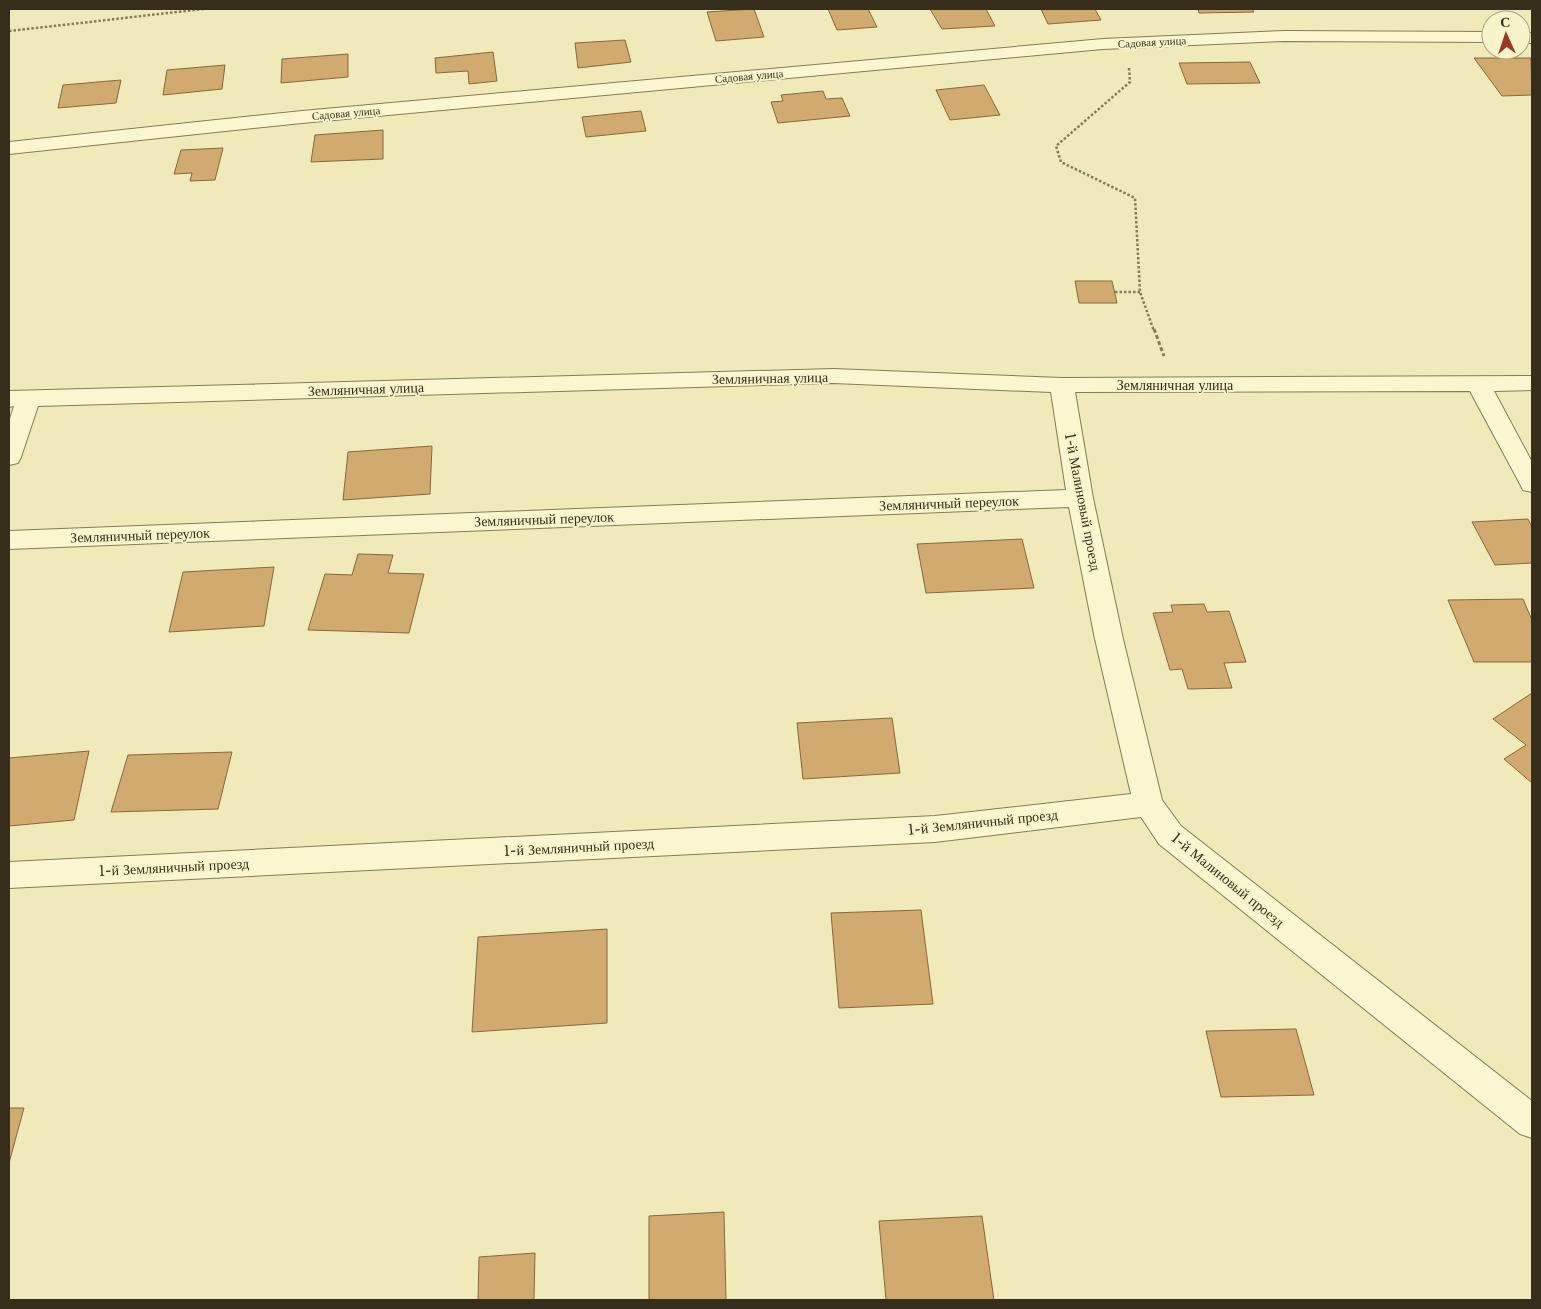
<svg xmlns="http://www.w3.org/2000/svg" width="1541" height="1309" font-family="'Libre Baskerville',serif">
<rect width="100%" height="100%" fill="#f0eabb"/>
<path fill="#d0aa6f" stroke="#886839" d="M754 9 764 37 716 41 707 12Z
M828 9H868L877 27 837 30Z
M930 9H986L995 26 942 29Z
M1041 9H1095L1101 20 1048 24Z
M1198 9H1252L1254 12 1199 13Z
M625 40 631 62 578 68 575 43Z
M493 52 497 81 469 84 468 71 436 73 435 58Z
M348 54V77L281 83 282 59Z
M1474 58H1531L1532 95 1502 96Z
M1250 62 1260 83 1187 84 1179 63Z
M225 65 222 89 163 95 167 70Z
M121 80 116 103 58 108 63 85Z
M984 85 1000 115 950 120 936 90Z
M823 91 826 99 842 98 850 116 778 123 771 102 783 101 781 95Z
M641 111 646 131 586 137 582 117Z
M383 130V159L311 162 315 135Z
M223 148 215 180 190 181 192 173 174 174 181 150Z
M1075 281H1112L1117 303H1079Z
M432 446 430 494 343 500 348 452Z
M1528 519 1532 527V563L1495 565 1472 522Z
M1022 539 1034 588 926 593 917 544Z
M358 554 393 555 388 573 424 574 409 633 308 630 325 574 352 575Z
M274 567 264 626 169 632 183 572Z
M1523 599 1532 620V662H1474L1448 600Z
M1204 604 1207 612 1229 611 1246 662 1224 663 1232 688 1188 689 1182 669 1170 670 1153 613 1173 612 1171 605Z
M1532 693V783L1504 759 1526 745 1493 719Z
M892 718 900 773 803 779 797 723Z
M89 751 74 820 9 826V758Z
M232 752 218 809 111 812 128 755Z
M921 910 933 1004 839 1008 831 913Z
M607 929V1023L472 1032 478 937Z
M1296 1029 1314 1095 1221 1097 1206 1031Z
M9 1108H24L9 1163Z
M724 1212 726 1300H649V1216Z
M982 1216 994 1300H886L879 1221Z
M535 1253 534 1300H478L479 1257Z"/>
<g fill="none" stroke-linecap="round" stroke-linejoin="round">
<defs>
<path id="street" d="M1284 31 1491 32V42L1284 41 1103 49 302 123 9 154V142L302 111 1103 39Z
M1521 33H1532V43H1521Z
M833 369 1062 378 1532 376V390L1494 391 1532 462V492L1523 490 1520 484 1470 391 1075 392 1093 498 1123 639 1162 800 1181 826 1532 1101V1138L1520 1134 1159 844 1141 817 935 842 9 888V862L935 816 1131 794 1095 639 1069 507 9 549V531L1066 490 1051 392 833 383 38 406 21 457 18 463 9 465V422L14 406 9 407V391Z"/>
</defs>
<use href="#street" stroke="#887a55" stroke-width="2"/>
<path stroke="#887a55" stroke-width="2.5" stroke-dasharray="2.5 2" stroke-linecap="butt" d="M9 31 204 9
M1129 68 1130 82 1056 146 1061 162 1135 198 1140 292 1154 331
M1115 292H1140"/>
<path stroke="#887a55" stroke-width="3" stroke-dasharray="4 2.5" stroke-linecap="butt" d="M1154 329 1164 356"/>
<use href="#street" fill="#faf6cf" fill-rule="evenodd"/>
</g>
<g text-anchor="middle" stroke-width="4" stroke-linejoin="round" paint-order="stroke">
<g font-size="11" fill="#362d1a" stroke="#f7f3cb">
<text transform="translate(1152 42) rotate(-3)" y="4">Садовая улица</text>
<text transform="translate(749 76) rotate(-5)" y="4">Садовая улица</text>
<text transform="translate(346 113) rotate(-5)" y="4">Садовая улица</text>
</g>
<g font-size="14" fill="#362d1a" stroke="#f7f3cb">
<text transform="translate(770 378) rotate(-1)" y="5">Земляничная улица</text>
<text x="1175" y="390">Земляничная улица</text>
<text transform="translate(366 389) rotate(-2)" y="5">Земляничная улица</text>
<text transform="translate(1083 502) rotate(79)" y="5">1-й Малиновый проезд</text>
<text transform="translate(949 503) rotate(-2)" y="5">Земляничный переулок</text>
<text transform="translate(544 519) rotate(-2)" y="5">Земляничный переулок</text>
<text transform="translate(140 535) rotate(-2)" y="5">Земляничный переулок</text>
<text transform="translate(983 822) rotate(-6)" y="5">1-й Земляничный проезд</text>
<text transform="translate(579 847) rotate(-3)" y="5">1-й Земляничный проезд</text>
<text transform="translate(174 867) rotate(-3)" y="5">1-й Земляничный проезд</text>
<text transform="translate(1228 880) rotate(39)" y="5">1-й Малиновый проезд</text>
</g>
</g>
<rect width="1541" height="1309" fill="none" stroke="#362d1a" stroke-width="20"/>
<g transform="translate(1506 35) rotate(357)"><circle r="24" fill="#f7f3cb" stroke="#aaa484"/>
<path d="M0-4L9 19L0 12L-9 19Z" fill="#9a3822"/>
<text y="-8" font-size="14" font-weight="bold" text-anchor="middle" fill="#362d1a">С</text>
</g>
</svg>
